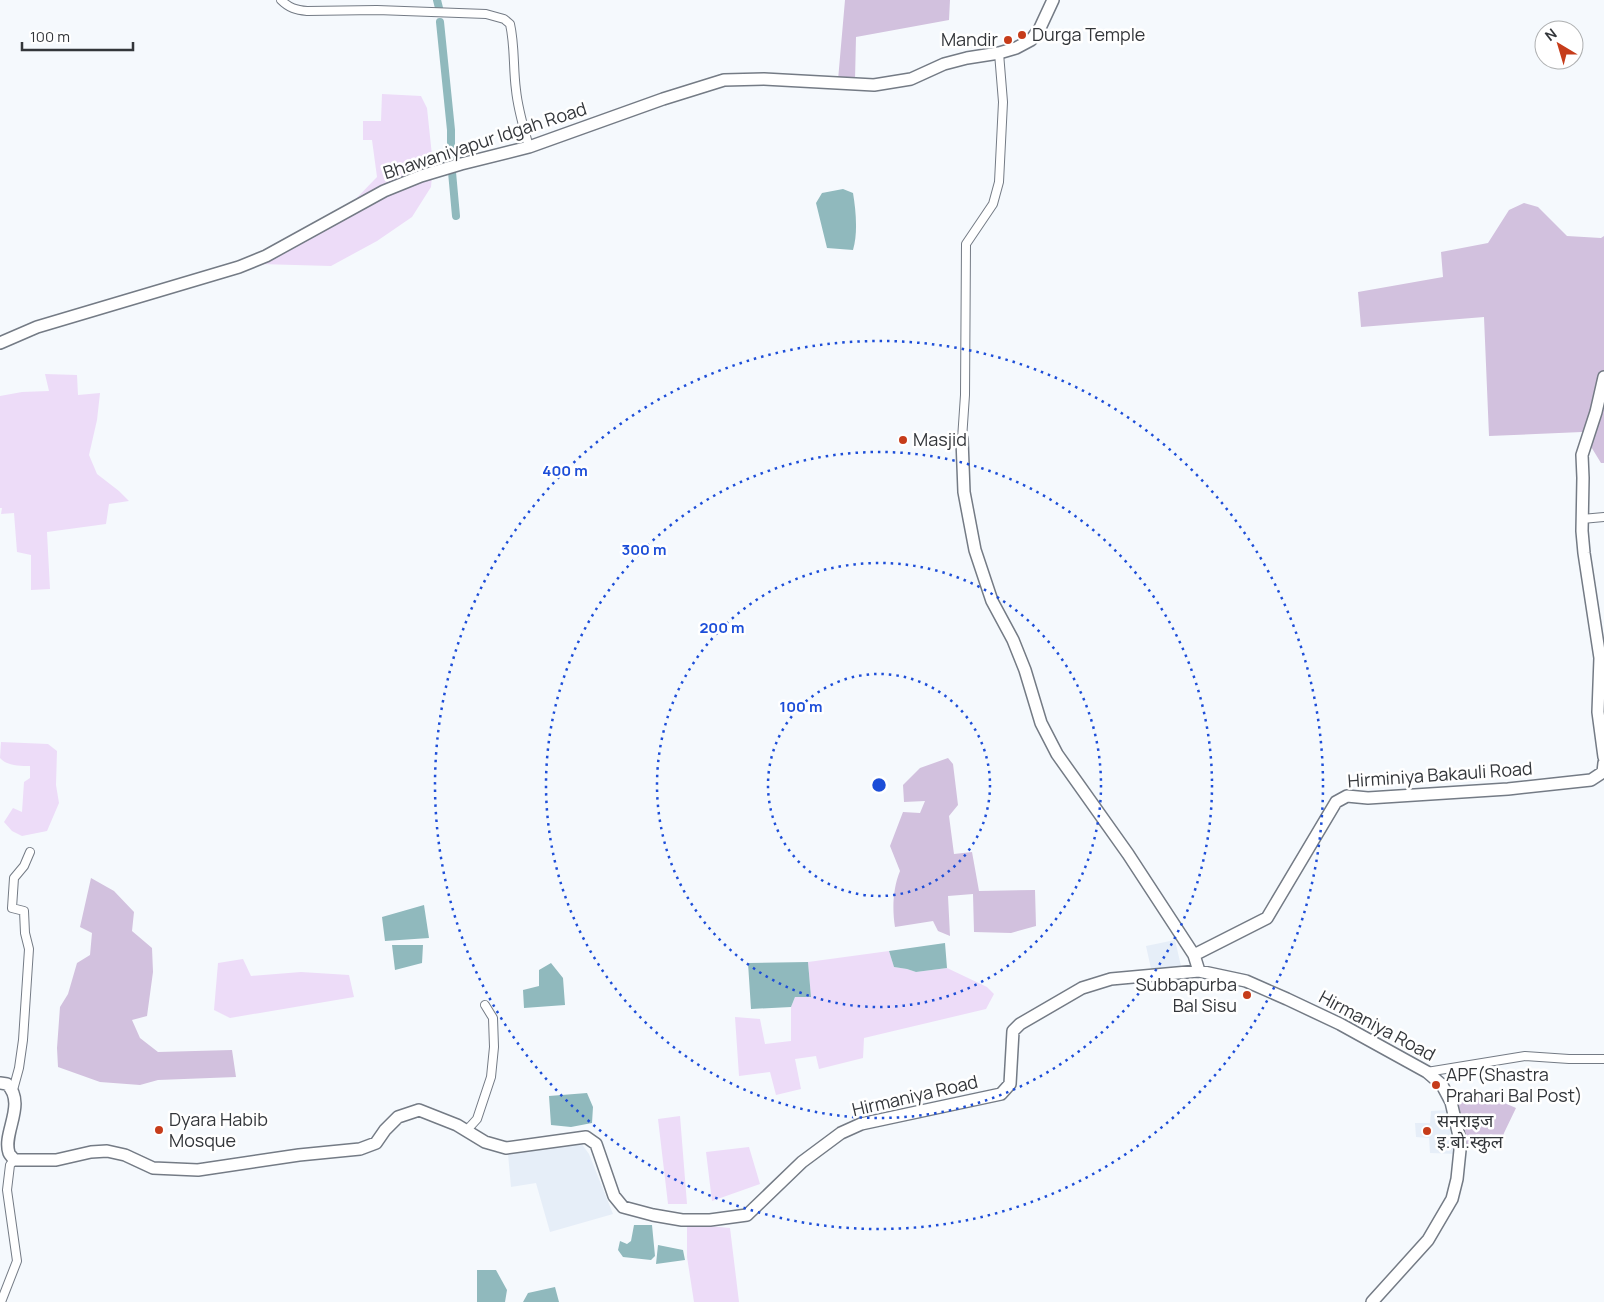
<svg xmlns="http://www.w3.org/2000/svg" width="1604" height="1302" font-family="Manrope,'Noto Sans Devanagari',sans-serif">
<rect width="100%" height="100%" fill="#f5f9fd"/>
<path fill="#e6eef8" d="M1175 940 1181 966 1152 973 1146 946Z
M1448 1110 1454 1127 1456 1154 1430 1153 1429 1138 1416 1137 1415 1123H1430L1431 1111Z
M581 1143 589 1154 613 1214 550 1232 536 1183 511 1187 508 1154Z"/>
<path fill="#eddcf8" d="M382 94 421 96 427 108 433 165 431 187 412 217 377 241 331 266 259 264 346 209 377 177 372 140H363V121H381Z
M45 374 77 375 78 395 100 393 97 420 89 455 97 474 119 491 129 501 109 504 106 524 47 532 50 589 31 590V555L17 552 14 513 1 514 2 508H0V396L22 392 49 391Z
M1 742 48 744 57 751 56 785 59 803 47 831 22 836 12 831 4 822 13 808 22 812 24 782 30 778V766C20 766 7 766 0 758Z
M889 951 894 967 907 969 916 972 947 968 987 987 994 994 986 1009 864 1038 863 1058 819 1069 816 1056 795 1059 801 1089 776 1095 770 1072 739 1076 735 1017 760 1019 765 1044 791 1041V1007L795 997H811L808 962Z
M243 959 251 976 301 972 349 975 354 997 230 1018 214 1010 218 963Z
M680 1116 687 1204H668L658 1119Z
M749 1147 760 1184 712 1201 706 1152Z
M687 1224 730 1228 739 1302H694L687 1257Z"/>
<path fill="#d2c1de" d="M845 0H950L949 20 856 37 855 80H838Z
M1524 203 1538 207 1567 236 1601 238 1604 236V463H1601L1582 432 1489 436 1484 317 1361 327 1358 292 1443 277 1441 252 1488 243 1509 210Z
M948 758 953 764 958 805 949 816 954 854 972 852 979 891 1035 890 1036 926 1011 933 974 932 973 894 948 896 950 936 938 931 933 921 895 927C892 908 893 888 900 871L890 846 903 812 920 813 925 801 904 802 903 785 920 768Z
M91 878 114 891 134 912 132 931 152 948 153 972 147 1016 132 1020 140 1038 158 1052 232 1050 236 1077 158 1080 140 1085 100 1082 58 1067 57 1048 60 1007 68 994 77 963 90 955 92 933 80 927Z
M1472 1095 1493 1098 1516 1108 1504 1133 1501 1143C1485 1152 1480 1151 1464 1142L1456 1105Z"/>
<path fill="#90b9bd" d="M843 189 853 193C856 211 858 233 853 250L827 248 816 203 822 193Z
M424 905 429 938 385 941 382 917Z
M945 943 947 968 916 972 907 969 894 967 889 951Z
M392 945H423L422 963 395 970Z
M808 962 811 997H795L791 1007 751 1009 748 963Z
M551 963 563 978 565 1005 524 1008 523 990 539 986V970Z
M587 1093 593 1107 592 1123 571 1127 551 1125 549 1096Z
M634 1225H652L655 1256 651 1260 623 1257 618 1250 620 1241 627 1244 631 1241Z
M658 1245 683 1250 685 1260 656 1264Z
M477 1270H496L507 1290 505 1302H477Z
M555 1287 559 1302H523L528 1293Z"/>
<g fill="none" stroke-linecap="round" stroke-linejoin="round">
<path stroke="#90b9bd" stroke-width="8" d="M437 0 439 8
M440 22 451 130V160
M452 172 456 216"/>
<defs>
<path id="street" d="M281 0C289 8 296 10 307 11L377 10 486 14 504 19 510 24C515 46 513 68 516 90 518 110 524 129 529 147
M962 439 965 395 966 244 993 204 999 182 1003 102 999 53
M1582 519 1604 517
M1427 1072 1525 1056 1569 1059H1604
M13 1090 19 1068 23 1040 29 949 25 933 24 911 12 908 14 878 24 866 30 852
M467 1130 477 1119 491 1077 494 1047 493 1018 485 1005
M1 1302 17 1261 7 1190 10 1165 14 1160"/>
<path id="secondary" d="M0 343 37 327 239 267 266 256 384 191 421 176 461 164 529 147 663 99 724 80 764 79 874 85 911 79 944 64 967 58 999 53 1016 48 1031 40 1040 28 1053 0
M1604 377 1596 412 1582 455 1583 478 1582 531 1584 553 1600 658 1598 712 1604 757
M962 439 964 492 975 550 992 601 1013 640 1025 670 1041 723 1057 754 1128 854 1194 955 1199 971
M1194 955 1267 918 1336 802 1347 796 1368 798 1508 789 1591 780 1603 772 1604 763
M0 1083 7 1084C27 1104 2 1133 9 1153 10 1156 13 1157 14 1160H56L91 1152 107 1151 125 1155 153 1168 198 1170 299 1155 360 1149 376 1143 385 1130 398 1117 419 1110 457 1125 485 1142 506 1148 586 1137 596 1144 614 1196 623 1207 653 1215 682 1220H710L747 1215 802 1162 841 1133 861 1124 1001 1094 1010 1084 1013 1031 1020 1024 1082 988 1111 979 1199 971 1246 981 1287 999 1340 1024 1427 1072 1442 1085 1451 1102 1459 1136 1460 1150 1457 1179 1452 1199 1428 1240 1372 1302"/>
</defs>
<use href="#street" stroke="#747b85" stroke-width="10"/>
<use href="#secondary" stroke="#747b85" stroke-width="14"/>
<use href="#street" stroke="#fff" stroke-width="8"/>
<use href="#secondary" stroke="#fff" stroke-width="11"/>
</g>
<g fill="none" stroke="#1d4ed8" stroke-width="2.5" stroke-dasharray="2.5 5">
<circle cx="879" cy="785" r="111"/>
<circle cx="879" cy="785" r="222"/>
<circle cx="879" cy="785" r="333"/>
<circle cx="879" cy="785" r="444"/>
</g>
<g fill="#c63c1a" stroke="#fff" stroke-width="2">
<circle cx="1022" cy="35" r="5"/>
<circle cx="1008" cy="40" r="5"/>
<circle cx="903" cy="440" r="5"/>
<circle cx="1247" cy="995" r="5"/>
<circle cx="1436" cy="1085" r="5"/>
<circle cx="159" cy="1130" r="5"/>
<circle cx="1427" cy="1131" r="5"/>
</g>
<g text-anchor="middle" stroke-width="5" stroke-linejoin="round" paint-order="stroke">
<g font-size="18" fill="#33363a" stroke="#fff" text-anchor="start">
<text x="1032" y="41">Durga Temple</text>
<text x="998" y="46" text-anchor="end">Mandir</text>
<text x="913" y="446">Masjid</text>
<text x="1237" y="991" text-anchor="end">Subbapurba<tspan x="1237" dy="21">Bal Sisu</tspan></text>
<text x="1446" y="1081">APF(Shastra<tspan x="1446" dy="21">Prahari Bal Post)</tspan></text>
<text x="169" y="1126">Dyara Habib<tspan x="169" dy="21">Mosque</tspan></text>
<text x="1437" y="1127">सनराइज<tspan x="1437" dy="21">इ.बाे.स्कुल</tspan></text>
</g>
<g font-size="18" fill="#33363a" stroke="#fff">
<text transform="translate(485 141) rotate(-18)" y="6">Bhawaniyapur Idgah Road</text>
<text transform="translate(1440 775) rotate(-4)" y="6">Hirminiya Bakauli Road</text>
<text transform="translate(1377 1026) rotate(28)" y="6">Hirmaniya Road</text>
<text transform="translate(915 1096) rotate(-13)" y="6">Hirmaniya Road</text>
</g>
</g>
<circle cx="879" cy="785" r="8" fill="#1d4ed8" stroke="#fff" stroke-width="2.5"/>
<g font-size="15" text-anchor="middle" font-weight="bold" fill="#1d4ed8" stroke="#fff" stroke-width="5" stroke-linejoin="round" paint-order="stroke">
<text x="565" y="476">400 m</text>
<text x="644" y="555">300 m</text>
<text x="722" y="633">200 m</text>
<text x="801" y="712">100 m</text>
</g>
<g transform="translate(1559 45) rotate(322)"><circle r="24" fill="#ffffff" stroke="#adafb0"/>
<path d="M0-4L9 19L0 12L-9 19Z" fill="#c63c1a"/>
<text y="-8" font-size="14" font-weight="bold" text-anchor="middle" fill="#33363a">N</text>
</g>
<path d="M22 42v8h111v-8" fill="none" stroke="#33363a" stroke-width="2.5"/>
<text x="30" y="42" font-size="15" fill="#33363a" stroke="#ffffff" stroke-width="4" paint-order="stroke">100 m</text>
</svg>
